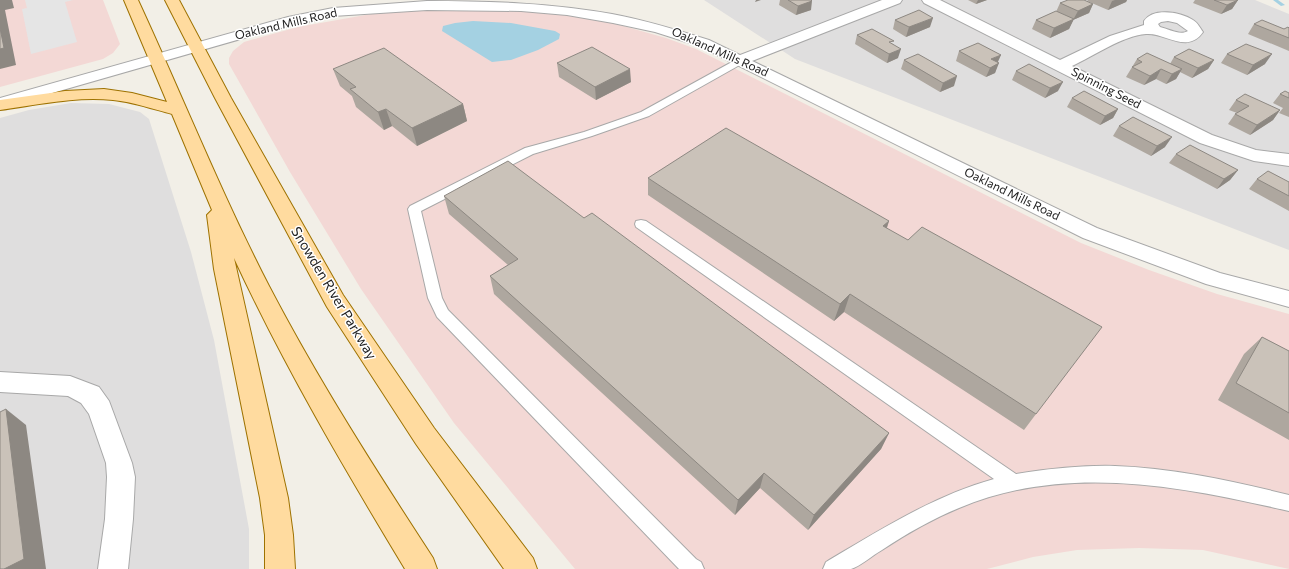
<svg xmlns="http://www.w3.org/2000/svg" width="1289" height="569" font-family="Commissioner,sans-serif">
<rect width="100%" height="100%" fill="#f2efe7"/>
<path fill="#dfdede" d="M704 0H1255L1289 14V250L795 59Z
M71 103 109 104 140 112 149 119 191 252 214 340 249 529V569H0V118L29 110Z"/>
<path fill="#f3d8d5" d="M0 0H103L120 44 113 53 103 59 0 87Z
M450 7 551 12 609 22 666 38 696 49 1081 243 1149 270 1217 294 1289 314V569L1203 550 1139 548 1077 550 1033 557 987 569H575L454 423 361 289 290 172 229 64V58L233 51 244 42 258 38 298 27 371 14Z"/>
<path fill="#e5e5e5" d="M25 0H73L65 2 77 42 31 54 22 9 27 8Z"/>
<path fill="#a4d1e2" d="M473 21 511 23 555 31 560 34 559 39 538 50 511 60 492 62 442 31 443 26 455 23Z"/>
<g fill="none" stroke-linecap="round" stroke-linejoin="round">
<path fill="#a4d1e2" fill-rule="evenodd" d="M1273 0H1278L1285 5 1281 6Z"/>
<defs>
<path id="service" d="M741 57 745 58 746 60 745 62 649 116 592 136 533 154 421 211 442 298 448 310 696 559 701 562 704 569H679L437 317 428 298 408 209 410 206 525 148 584 132 641 112Z
M641 220 646 221 1016 474C1048 469 1082 465 1115 466 1174 468 1232 481 1289 495V511C1181 486 1065 463 959 508 932 519 906 534 882 550 873 555 859 567 851 569 843 569 832 569 823 569L826 562C880 530 933 496 994 479L636 227 635 224 636 221Z"/>
<path id="minor" d="M882 0H902L900 3 747 63 741 65 735 63 733 60 735 57Z
M922 0H940L1060 60 1110 36 1144 25V21C1153 7 1181 12 1193 20 1198 23 1200 28 1203 32 1187 55 1165 32 1146 34 1122 36 1094 56 1072 66L1212 135 1256 150 1289 154V166L1254 161 1200 143 924 3ZM1168 21 1177 23 1188 31C1180 36 1169 29 1160 27L1158 24 1161 22Z
M0 372 70 376 99 387 109 401 132 463 135 477 133 519 128 569H98L105 519 107 477 106 463 89 414 81 403 68 396 0 392Z"/>
<path id="tertiary" d="M427 1C489 1 551 3 612 14 645 20 677 30 709 40L1097 228 1220 273 1289 291V307L1206 284 1083 238 699 46 655 32 613 23 567 15 521 11 427 10 333 16 272 30 0 108V98L288 17 333 8Z"/>
<path id="primary" d="M124 0H138C182 95 221 193 269 286 318 380 375 469 433 558L437 569H405C344 468 284 366 234 258L288 498 293 535 295 569H265V535L260 498 214 269 207 215 212 210 172 114C153 109 133 102 113 100 75 96 37 105 0 110V100L65 91 104 89 132 93 167 102Z
M165 0H179L231 98 343 295 434 428 533 558 537 569H504L416 444 327 307 215 98Z"/>
</defs>
<use href="#service" stroke="#a8a8a8" stroke-width="2"/>
<use href="#minor" stroke="#a8a8a8" stroke-width="2"/>
<use href="#tertiary" stroke="#a8a8a8" stroke-width="2"/>
<use href="#primary" stroke="#9e7200" stroke-width="2"/>
<use href="#service" fill="#fff" fill-rule="evenodd"/>
<use href="#minor" fill="#fff" fill-rule="evenodd"/>
<use href="#tertiary" fill="#fff" fill-rule="evenodd"/>
<use href="#primary" fill="#ffdb9f" fill-rule="evenodd"/>
</g>
<path fill="#aea79f" d="M780 0H811V10L796 15 779 5Z
M968 0H987L976 4Z
M1088 0H1127L1126 2 1108 10 1087 1Z
M1195 0H1238L1232 9 1221 14 1193 3Z
M1060 3 1093 4 1089 13 1073 20 1069 29 1050 38 1032 29 1036 20 1056 12Z
M895 20 930 27 906 37 893 29Z
M1254 24 1284 29 1289 28V51L1248 34Z
M857 35 893 44 898 58 887 63 855 44Z
M959 51 998 63 995 73 986 77 956 61Z
M1227 54 1265 64 1247 75 1221 63Z
M1174 57 1214 60 1208 69 1192 78 1180 72 1176 79 1166 84 1156 79 1144 85 1126 77 1137 59 1170 64Z
M904 60 954 86 940 92 901 69Z
M557 63 631 82 596 100 559 77Z
M333 69 463 104 467 121 417 146 392 126 384 130 356 107 352 96 340 86Z
M1016 71 1058 91 1045 98 1012 80Z
M1289 93V117L1279 113 1283 108 1273 103 1280 94Z
M1072 98 1118 109 1113 118 1100 125 1067 107Z
M1236 100 1280 110 1273 120 1250 135 1228 124 1235 114 1237 113 1229 110Z
M1119 126 1165 147 1151 156 1113 136Z
M1176 154 1238 170 1230 180 1217 189 1169 163Z
M648 178 889 221 887 228 1036 414 1024 430 844 312 834 321 648 195Z
M1257 179 1289 182V211L1249 189Z
M444 196 584 218 889 433 881 449 808 530 760 488 735 515 494 294 490 276 508 265 449 214Z
M1262 337 1289 351V440L1218 400 1244 354Z"/>
<path fill="#8d8882" d="M0 0H12L14 8 5 10 16 65 0 69Z
M756 0H761L755 2Z
M978 0H987L976 4Z
M1115 0H1127L1126 2 1108 10 1112 1Z
M1238 0 1232 9 1221 14 1227 5Z
M812 1 811 10 796 15 798 6Z
M1093 4 1089 13 1073 20 1078 11Z
M933 18 930 27 906 37 909 27Z
M1074 19 1069 29 1050 38 1054 28Z
M901 49 898 58 887 63 889 54Z
M1272 54 1265 64 1247 75 1253 65Z
M1001 55 997 64 999 63 995 73 986 77 990 68 991 59Z
M1214 60 1208 69 1192 78 1198 68Z
M630 69 631 82 596 100 595 87Z
M1161 69 1156 79 1144 85 1150 76Z
M1182 69 1176 79 1166 84 1172 74Z
M957 76 954 86 940 92 943 83Z
M1063 82 1058 91 1045 98 1050 88Z
M463 104 467 121 417 146 412 128Z
M386 109 392 126 384 130 378 112Z
M1118 109 1113 118 1100 125 1105 116Z
M1280 110 1273 120 1250 135 1257 125Z
M1172 137 1165 147 1151 156 1157 146Z
M1238 170 1230 180 1217 189 1224 179Z
M889 221 883 238V226Z
M850 294 844 312 834 321 840 304Z
M6 409 26 425 46 569H4Z
M889 433 881 449 808 530 814 515Z
M764 473 760 488 735 515 738 500Z"/>
<path fill="#cac2b9" stroke="#8d8882" d="M788 0H811L812 1 798 6Z
M1068 0H1084L1093 4 1078 11 1060 3Z
M1214 0H1238L1227 5Z
M919 10 933 18 909 27 895 20Z
M1056 11 1074 19 1054 28 1036 20Z
M1262 20 1284 29 1288 27 1289 28V38L1254 24Z
M0 28 4 48 0 49Z
M872 29 894 41 889 42 901 49 889 54 857 35Z
M978 43 1001 55 991 59 999 63 990 68 959 51Z
M1246 44 1272 54 1253 65 1227 54Z
M592 47 630 69 595 87 557 63Z
M384 48 463 104 412 128 386 109 378 112 350 89 356 87 333 69Z
M1189 49 1214 60 1198 68 1174 57Z
M1147 53 1182 69 1172 74 1161 69 1150 76 1132 67 1142 62 1137 59Z
M918 54 957 76 943 83 904 60Z
M1029 64 1063 82 1050 88 1016 71Z
M1084 91 1118 109 1105 116 1072 98Z
M1285 91 1289 93V98L1280 94Z
M1245 94 1280 110 1257 125 1235 114 1249 106 1236 100Z
M1133 117 1172 137 1157 146 1119 126Z
M726 128 889 221 883 226 908 240 922 227 1102 327 1036 414 850 294 840 304 648 178Z
M1190 145 1238 170 1224 179 1176 154Z
M508 161 584 218 592 213 889 433 814 515 764 473 738 500 490 276 518 259 444 196Z
M1268 171 1289 182V196L1257 179Z
M1262 337 1289 351V413L1236 383Z
M6 409 24 559 4 569H0V412Z"/>
<g text-anchor="middle" stroke-width="3" stroke-linejoin="round" paint-order="stroke">
<g font-size="12" fill="#212121" stroke="#fff">
<text transform="translate(286 24) rotate(-13)" y="4">Oakland Mills Road</text>
<text transform="translate(720 52) rotate(24)" y="4">Oakland Mills Road</text>
<text transform="translate(1106 88) rotate(27)" y="4">Spinning Seed</text>
<text transform="translate(1012 194) rotate(26)" y="4">Oakland Mills Road</text>
</g>
<g font-size="14" fill="#212121" stroke="#fff">
<text transform="translate(334 293) rotate(59)" y="5">Snowden River Parkway</text>
</g>
</g>
</svg>
